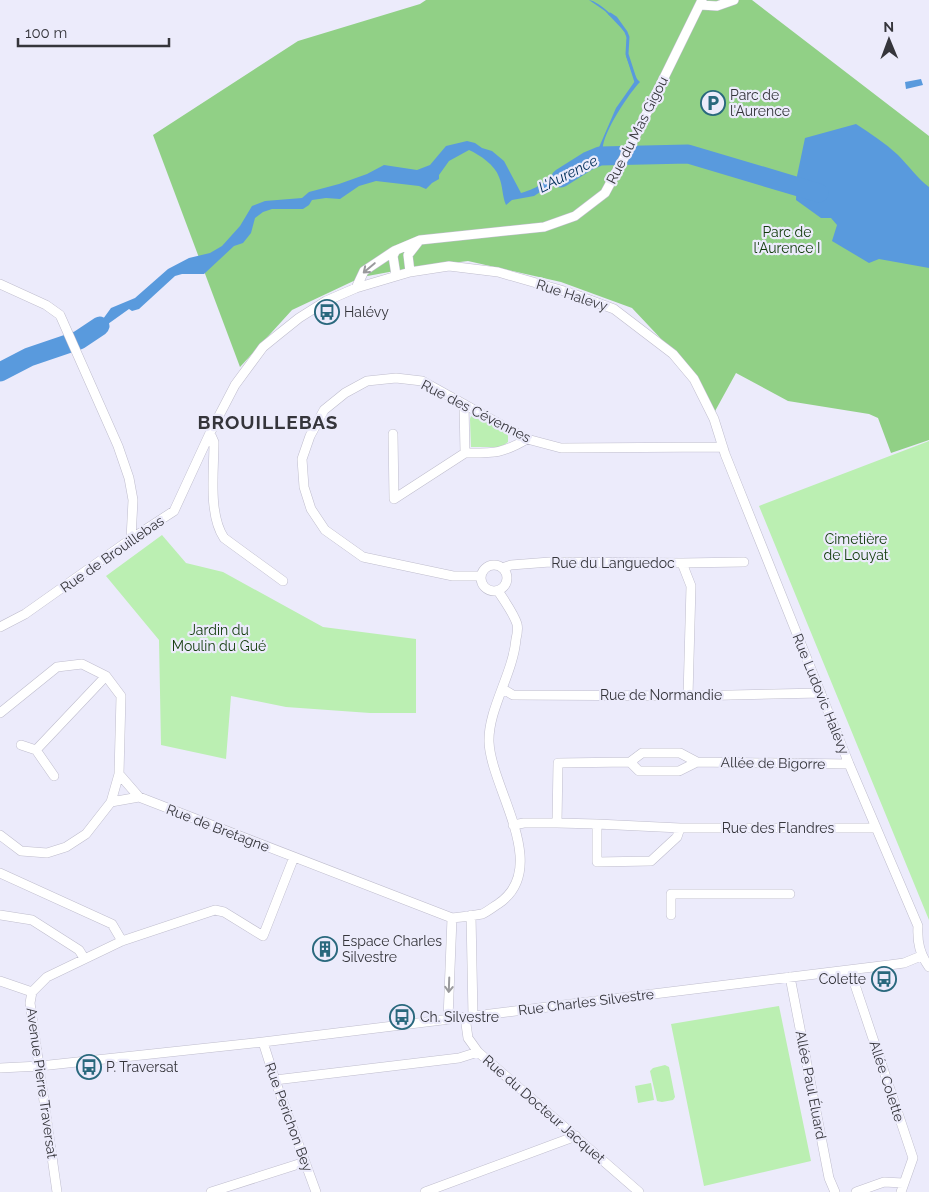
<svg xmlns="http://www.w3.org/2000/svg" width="929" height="1192" font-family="Raleway,sans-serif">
<rect width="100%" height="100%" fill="#ecebfb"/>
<path fill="#bbefb2" d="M471 416 500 428 508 434V442L501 447H471L470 419Z
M929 441V920L759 506Z
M162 535 186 563 223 572 323 627 416 639V713H370L286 707 231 696 226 759 161 745 159 640 106 576Z
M779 1006 811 1161 704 1186 671 1024Z
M665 1065 669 1067 675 1097 673 1100 662 1102 657 1101 650 1071 653 1068Z
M651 1083 654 1100 638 1103 635 1086Z"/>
<path fill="#91d086" d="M426 0H752L929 136V440L891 453 878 418 869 414 788 401 736 373 714 413 698 378 632 308 561 282 468 261 411 268 362 277 292 310 240 367 153 135 298 41 420 4Z"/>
<path fill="#599add" d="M589 0C599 1 623 24 627 34 630 40 625 47 627 53 628 62 633 71 637 79L640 82C629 93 600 137 603 151H619L618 155 595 158 580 166 534 196 512 200 506 205C502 196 503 186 499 177 495 165 480 155 469 150L449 161 439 175V179L432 183 426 189 419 186 376 181 359 186 340 199 326 198 312 200 309 205 303 209H272L263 212 255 218 251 233 243 243 234 246 204 274H182L175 276 139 309 132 311 129 309 80 344 77 336 103 319 111 308 135 298 168 269 189 258 210 253 222 246 240 226 252 206 265 201 302 198 309 192 339 184 367 174 384 165 417 170 430 165 446 146 467 141 475 143 482 148 492 151 504 161 521 193C541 187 544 182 560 171 570 165 582 160 593 155L597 152 616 108 635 81 626 56 627 38 625 32 605 11Z
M921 79 923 85 906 89 905 82Z
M856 124C870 133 885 143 898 155 909 166 917 178 929 187V268L879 259 869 263 832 241 837 225 831 218H821L796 200 797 176 805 138Z
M62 340 64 345 29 357 0 372V369C19 355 41 348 62 340Z"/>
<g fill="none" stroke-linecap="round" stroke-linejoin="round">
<path stroke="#599add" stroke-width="3" d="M610 14 616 18 626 32 628 37 627 54 636 82"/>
<path stroke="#599add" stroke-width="19" d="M561 178 588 161 600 156 688 154 819 193
M0 372 29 357 79 340 100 326"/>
<defs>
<path id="street" d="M700 5 717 6 734 0
M396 250 393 256 396 275
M410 272 408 255 419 241
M0 284 46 305 60 315 118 446 129 478 133 500 131 539
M356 288 364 271 394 251 420 240 544 227 575 216 605 193 632 143 702 0
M464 404 465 453C493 453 502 454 527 439
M210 433 214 442C214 470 208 514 224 538L283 581
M393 434 394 499 465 453
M682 563 744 562
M481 578a13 13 0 1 1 26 0a13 13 0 1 1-26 0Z
M502 568 511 565 550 562 682 563 691 586 688 696
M480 576H453L363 557 325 530 311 509 304 487 302 459 310 436 324 410 345 393 367 381 396 378 422 381 527 439 561 448 723 447
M0 627 25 614 131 539 174 511 210 433 235 385 263 347 279 334 299 318 326 301 356 288 410 272 449 266 498 272 571 293 614 309 673 354 694 379 714 419 725 454 849 764 918 926C917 943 920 954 929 967
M503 689 513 695 688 696 821 693
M0 713 57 667 82 664 106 676 121 696 119 774 111 802
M21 745 36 750
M630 762 639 771H679L697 762 849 764
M630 762 642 753H680L697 762
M119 774 139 797
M54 776 36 750 106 676
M557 823 597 824
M513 825 524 823H557L558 763 630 762
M680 828 677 837 651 861 597 862V824L680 828H869L876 827
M0 835 21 851 47 853 66 847 86 834 111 802 139 797 452 918C461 917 472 916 482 914 487 912 493 907 498 904 552 868 491 789 489 742 488 709 513 674 516 639 517 635 518 628 517 624 514 614 504 600 498 591
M0 873 112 924 122 941
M0 915 32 920 79 950 84 958
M471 915 473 1016
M671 915V894H790
M850 970 913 1158 901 1192
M790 977 829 1178 835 1192
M0 981 32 992
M465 1017 468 1038 478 1052 639 1192
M448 1019 452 918
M263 1042 275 1080 316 1192
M0 1068 40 1066 263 1042 889 965 904 963 921 956
M275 1080 459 1058 478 1052
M57 1192 30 1003 32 992 47 977 122 941 215 910 224 912 263 936 294 857
M211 1192 305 1162
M425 1192 576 1136
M856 1192 884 1182 903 1183"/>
</defs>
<use href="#street" stroke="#bfbdcd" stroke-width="10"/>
<use href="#street" stroke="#fff" stroke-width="9"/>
</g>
<defs><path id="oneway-shaft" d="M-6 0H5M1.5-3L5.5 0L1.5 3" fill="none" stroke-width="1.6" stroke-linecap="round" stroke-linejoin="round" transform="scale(1.25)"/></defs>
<g stroke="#9a9a9d">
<use href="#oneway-shaft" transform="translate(369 268) rotate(140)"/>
<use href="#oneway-shaft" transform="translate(449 985) rotate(92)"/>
</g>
<defs>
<symbol id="parking-ring" viewBox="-11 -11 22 22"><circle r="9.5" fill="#ecebfb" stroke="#29687d" stroke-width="1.5"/><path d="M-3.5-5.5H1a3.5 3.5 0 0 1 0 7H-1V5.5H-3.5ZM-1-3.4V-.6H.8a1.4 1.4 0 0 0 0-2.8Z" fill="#29687d"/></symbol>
<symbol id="bus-ring" viewBox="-11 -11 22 22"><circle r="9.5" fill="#ecebfb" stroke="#29687d" stroke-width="1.5"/><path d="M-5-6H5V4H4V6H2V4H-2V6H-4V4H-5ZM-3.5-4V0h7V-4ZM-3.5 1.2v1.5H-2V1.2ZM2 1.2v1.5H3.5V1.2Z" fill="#29687d"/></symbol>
<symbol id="building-ring" viewBox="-11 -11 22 22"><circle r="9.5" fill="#ecebfb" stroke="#29687d" stroke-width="1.5"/><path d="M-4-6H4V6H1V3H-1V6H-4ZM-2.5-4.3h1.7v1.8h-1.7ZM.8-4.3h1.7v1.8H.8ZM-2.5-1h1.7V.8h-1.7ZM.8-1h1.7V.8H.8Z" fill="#29687d"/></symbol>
</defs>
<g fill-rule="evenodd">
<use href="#parking-ring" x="699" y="89" width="28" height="28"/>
<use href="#bus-ring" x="313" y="298" width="28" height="28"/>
<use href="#building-ring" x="311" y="935" width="28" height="28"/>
<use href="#bus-ring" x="870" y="965" width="28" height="28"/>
<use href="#bus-ring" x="388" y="1003" width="28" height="28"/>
<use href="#bus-ring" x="75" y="1053" width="28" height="28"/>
</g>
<g text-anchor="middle" stroke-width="4.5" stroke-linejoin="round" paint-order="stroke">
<g font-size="14" fill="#35353b" stroke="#ecebfb" text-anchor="start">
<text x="730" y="100">Parc de<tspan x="730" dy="16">l'Aurence</tspan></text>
<text x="344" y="317">Halévy</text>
<text x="342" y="946">Espace Charles<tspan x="342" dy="16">Silvestre</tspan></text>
<text x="866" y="984" text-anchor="end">Colette</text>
<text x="420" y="1022">Ch. Silvestre</text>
<text x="106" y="1072">P. Traversat</text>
</g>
<g font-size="14" fill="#35353b" stroke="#ecebfb">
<text transform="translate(637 130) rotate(-63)" y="5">Rue du Mas Gigou</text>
<text transform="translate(572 295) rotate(18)" y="5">Rue Halevy</text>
<text transform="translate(476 411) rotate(27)" y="5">Rue des Cévennes</text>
<text transform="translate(112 554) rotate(-35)" y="5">Rue de Brouillebas</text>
<text x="613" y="568">Rue du Languedoc</text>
<text transform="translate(821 694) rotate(68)" y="5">Rue Ludovic Halévy</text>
<text x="661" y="700">Rue de Normandie</text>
<text transform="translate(773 763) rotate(1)" y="5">Allée de Bigorre</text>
<text transform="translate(218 828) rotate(21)" y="5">Rue de Bretagne</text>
<text x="778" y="833">Rue des Flandres</text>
<text transform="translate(586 1002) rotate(-7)" y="5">Rue Charles Silvestre</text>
<text transform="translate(887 1081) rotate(72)" y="5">Allée Colette</text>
<text transform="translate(42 1083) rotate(82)" y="5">Avenue Pierre Traversat</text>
<text transform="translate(811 1085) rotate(79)" y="5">Allée Paul Éluard</text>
<text transform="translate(544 1109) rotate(41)" y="5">Rue du Docteur Jacquet</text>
<text transform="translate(289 1117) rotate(70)" y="5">Rue Perichon Bey</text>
</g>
<g font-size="14" fill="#103a09" stroke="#ecebfb">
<text x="787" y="237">Parc de<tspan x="787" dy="16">l'Aurence I</tspan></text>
<text x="856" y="544">Cimetière<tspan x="856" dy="16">de Louyat</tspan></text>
<text x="219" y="635">Jardin du<tspan x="219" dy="16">Moulin du Gué</tspan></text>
</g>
<g font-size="15" font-style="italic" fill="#002f59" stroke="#ecebfb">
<text transform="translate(568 174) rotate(-27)" y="5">L'Aurence</text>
</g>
<g font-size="19" font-weight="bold" letter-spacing="1" fill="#35353b" stroke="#ecebfb">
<text x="268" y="429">BROUILLEBAS</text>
</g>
</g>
<g transform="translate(889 40) rotate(359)" stroke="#ecebfb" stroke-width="4" paint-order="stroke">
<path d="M0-4L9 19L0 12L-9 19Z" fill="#35353b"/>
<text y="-8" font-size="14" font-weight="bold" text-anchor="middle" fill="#35353b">N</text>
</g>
<path d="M18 38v8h151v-8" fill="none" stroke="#35353b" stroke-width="2.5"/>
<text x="25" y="38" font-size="15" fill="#35353b" stroke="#ecebfb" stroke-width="4" paint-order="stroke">100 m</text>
</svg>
